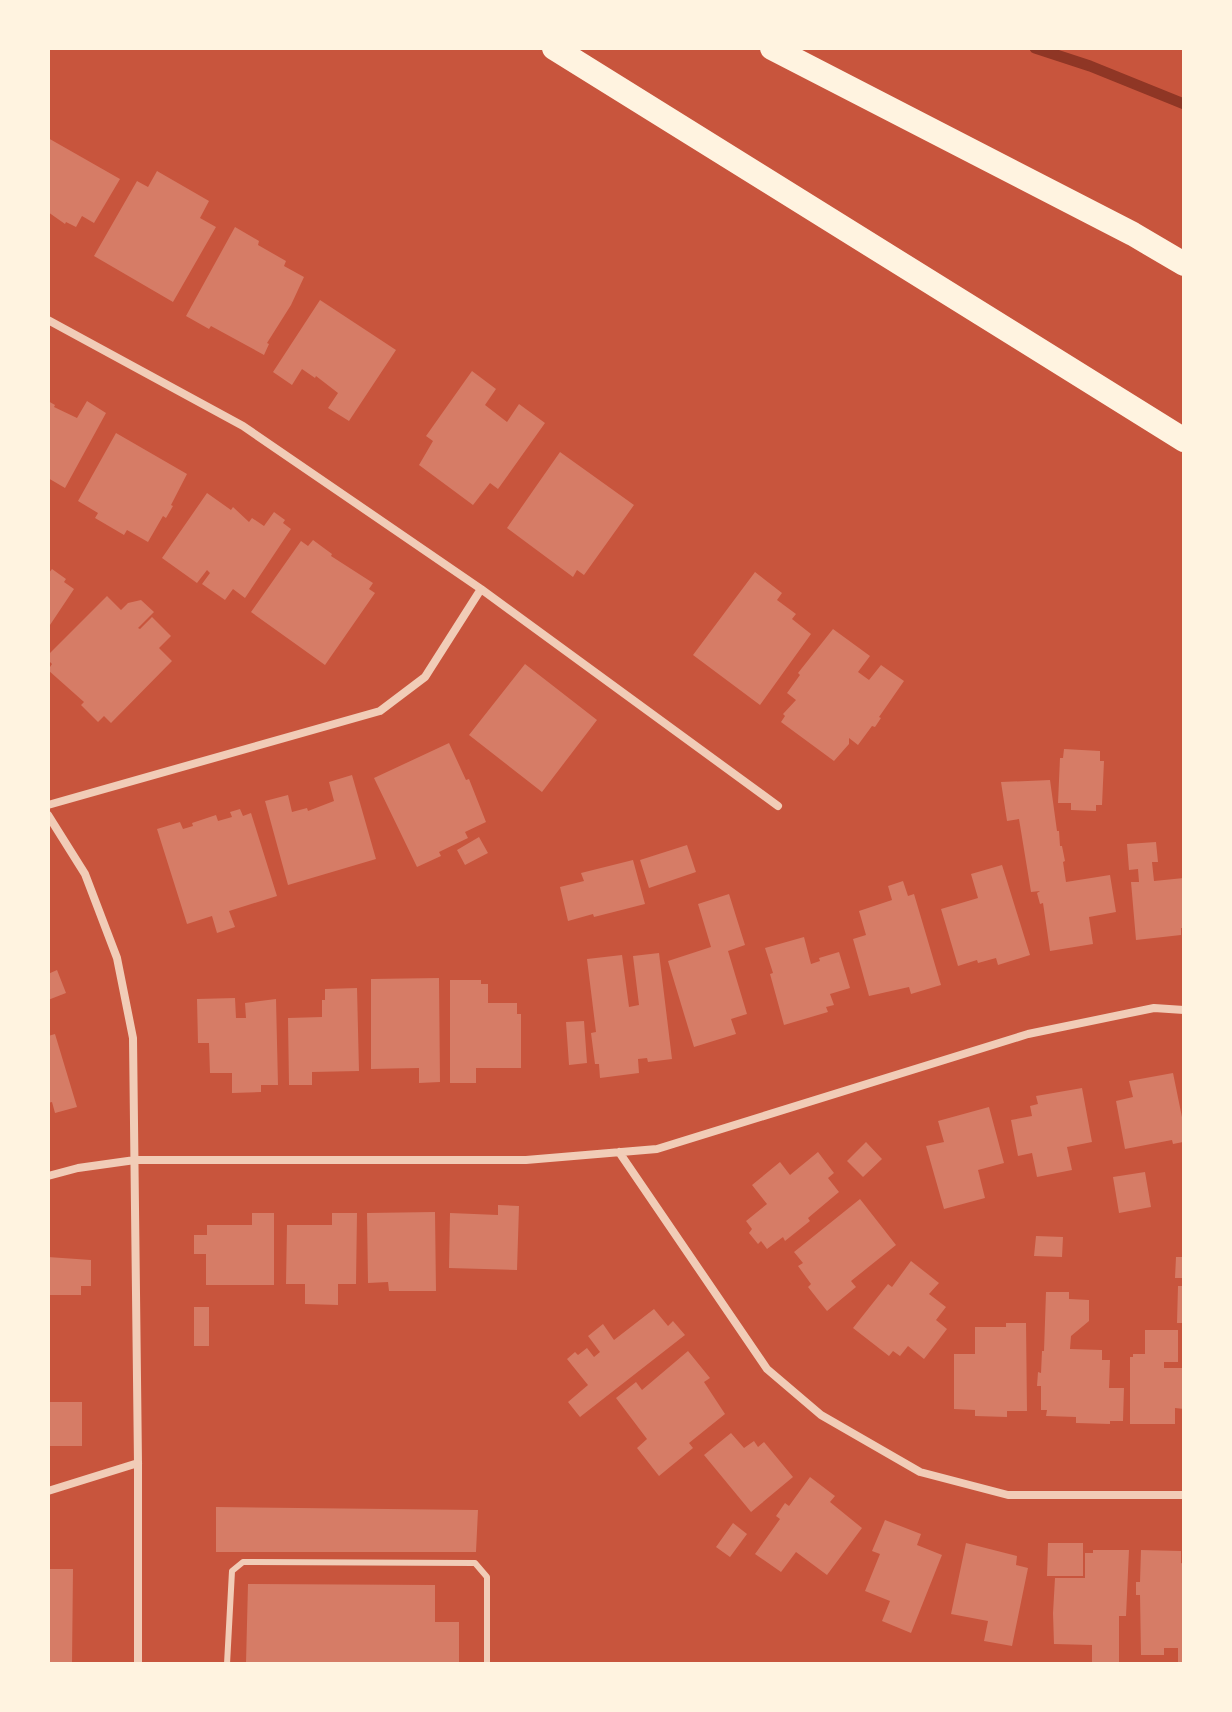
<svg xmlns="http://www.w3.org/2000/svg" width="1232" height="1712" font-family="'Noto Serif',serif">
<rect width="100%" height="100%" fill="#c8553d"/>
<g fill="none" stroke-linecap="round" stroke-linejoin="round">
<path stroke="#8f3625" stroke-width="11" d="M1035 48 1090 66 1184 104"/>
</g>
<path fill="#d67c66" d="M48 138 120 179 94 223 82 216 76 227 66 222 65 224 48 212Z
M157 171 209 201 200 218 216 227 173 302 94 256 137 181 148 187Z
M235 227 259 241 258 245 286 261 284 266 304 277 291 305 267 343 269 344 264 355 211 326 209 329 186 316Z
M320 300 396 350 349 421 328 408 338 393 316 376 315 378 302 369 292 385 273 372Z
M472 371 496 389 485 405 507 422 519 404 545 423 498 489 490 483 473 505 419 465 433 441 426 436Z
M48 401 55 405 54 407 77 418 87 401 106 413 65 488 48 478Z
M116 433 187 474 171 505 173 506 166 518 163 516 148 542 127 530 124 535 95 518 98 513 78 501Z
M560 452 634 505 584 575 577 570 573 577 507 528Z
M207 493 231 510 233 507 249 522 252 518 264 526 274 512 285 520 283 523 291 529 245 598 233 589 225 600 202 584 210 573 207 570 197 583 162 558Z
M313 540 332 554 331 556 373 583 369 589 375 593 325 665 251 612 301 541 308 546Z
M52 569 66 579 64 582 74 589 48 628V574Z
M755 572 782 593 777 600 796 614 792 619 811 634 760 705 693 655Z
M107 596 121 610 128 603 141 600 154 612 138 628 140 629 152 617 171 636 159 648 172 661 111 723 104 716 98 722 81 705 84 702 48 670 52 664 48 660V655Z
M833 629 870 656 858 672 869 680 881 665 904 681 879 717 881 718 875 727 872 726 858 745 849 738V744L834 761 781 722 785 716 783 714 796 700 787 693 800 675 798 673Z
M525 664 597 720 542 792 469 735Z
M449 743 466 780 469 779 486 822 465 832 468 838 439 852 441 856 417 867 374 778Z
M1064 749 1100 751V761H1104L1102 805H1096V811L1071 810V803H1058L1060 758H1063Z
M352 775 376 859 288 885 265 801 288 795 292 812 307 808 308 811 334 801 329 782Z
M1050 780 1057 831H1059L1060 846H1062L1065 861 1063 862 1066 882 1110 875 1116 912 1089 917 1093 944 1050 951 1043 903 1040 904 1037 893 1040 891 1031 892 1019 819 1007 821 1001 782Z
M240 809 243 816 251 813 277 896 229 911 235 927 217 933 212 916 187 924 157 829 180 822 183 829 193 826 192 823 216 815 218 821 232 817 230 812Z
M479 837 488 853 465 865 457 850Z
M1156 842 1158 862H1152L1154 881 1184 878V928H1181V935L1136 940 1131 882H1139L1138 869 1129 870 1127 844Z
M687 845 696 872 649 888 640 860Z
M633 860 645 904 594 917 593 914 568 921 560 887 584 881 581 873Z
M1002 865 1030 955 998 965 996 958 978 963 977 960 958 966 941 909 978 898 971 874Z
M903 881 908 896 914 894 941 985 911 994 909 987 869 996 853 939 866 935 859 911 892 900 888 886Z
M729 894 745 945 728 951 747 1014 731 1019 736 1034 694 1047 668 961 711 947 698 904Z
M804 937 811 964 820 961 819 958 839 952 850 988 830 994 834 1005 826 1007 828 1012 784 1025 770 974 773 973 765 948Z
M659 953 672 1059 648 1062 647 1058 638 1059 639 1073 600 1078 599 1064H595L591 1033 596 1032 587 959 622 955 629 1007 639 1005 633 956Z
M57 970 66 993 48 1000V974Z
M439 978 440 1082 419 1083V1068L371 1069V979Z
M450 980H481V984H488V1003H517V1014H521V1068H476V1083H450Z
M357 988 359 1071 312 1072V1085H289L288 1018 322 1017V1000H325V989Z
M235 998 236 1018H246L245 1003 276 999 278 1085H261V1092L232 1093V1073H210L209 1043H198L197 999Z
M584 1021 587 1063 569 1065 566 1022Z
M55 1034 77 1107 55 1113 52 1102 48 1103V1036Z
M1173 1073 1184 1127 1183 1142 1173 1144 1172 1140 1125 1149 1116 1101 1133 1097 1129 1081Z
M1082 1088 1092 1142 1067 1147 1072 1170 1037 1177 1032 1153 1018 1156 1011 1120 1032 1116 1030 1106 1038 1104 1036 1096Z
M989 1107 1004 1163 978 1170 985 1198 944 1209 926 1146 944 1142 938 1121Z
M866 1142 882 1159 863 1177 847 1161Z
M818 1152 834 1173 828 1178 839 1192 808 1218 810 1221 785 1241 783 1237 767 1249 761 1241 758 1244 749 1233 752 1229 746 1221 767 1204 752 1185 780 1162 790 1175Z
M1145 1172 1151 1207 1119 1213 1113 1177Z
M860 1199 896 1245 851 1281 856 1287 827 1311 808 1287 811 1284 798 1266 803 1263 794 1252Z
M498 1205 519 1206 517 1270 449 1268 450 1213 498 1215Z
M435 1212 436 1291H389L388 1282 368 1283 367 1213Z
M252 1213H274V1285H206V1254H194V1235H207V1225H252Z
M332 1213H357L356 1284H338V1305L305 1304V1284H286L287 1225H332Z
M1036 1236 1063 1237 1062 1257 1034 1256Z
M48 1257 91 1260V1286H81V1295H48Z
M1176 1257H1184V1278H1175Z
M911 1261 939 1283 929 1294 946 1307 936 1320 947 1329 924 1359 908 1346 900 1356 893 1351 889 1356 853 1328 888 1284 892 1287Z
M1178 1286H1184V1323H1177Z
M1046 1292H1069V1299L1089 1300V1321L1071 1336 1070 1349 1102 1350V1360H1110L1109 1388H1124L1123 1421H1110V1424L1076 1423V1417L1046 1416 1047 1410H1041V1386H1037L1038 1372 1041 1373 1042 1351H1044Z
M194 1307H209V1346H194Z
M654 1309 668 1326 673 1321 685 1335 580 1417 568 1402 588 1385 567 1359 575 1352 578 1355 587 1348 594 1357 600 1352 588 1336 603 1324 614 1340Z
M1006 1323H1026L1027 1411H1007V1417L975 1416V1410L954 1409V1354H975V1327H1006Z
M1145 1330H1178V1362H1164V1368H1184V1409L1175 1408V1424H1130V1357H1133V1354H1145Z
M688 1351 710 1378 704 1382 725 1414 689 1443 693 1448 659 1476 637 1448 647 1439 616 1398 636 1382 642 1390Z
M48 1402H82V1446H48Z
M731 1433 744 1448 754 1441 758 1447 764 1442 793 1477 751 1512 704 1455Z
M810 1477 835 1496 830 1502 862 1528 827 1575 796 1552 781 1572 755 1554 780 1519 776 1516 785 1503 789 1506Z
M216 1507 478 1510 476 1552H216Z
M885 1520 921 1534 917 1545 942 1555 911 1633 882 1621 890 1601 865 1591 880 1554 872 1551Z
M733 1523 747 1534 730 1557 716 1547Z
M966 1543 1017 1556 1016 1565 1028 1568 1012 1646 984 1641 988 1621 951 1614Z
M1048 1543H1083V1576H1047Z
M1093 1550H1129L1126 1616H1119V1664H1092V1645L1054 1644 1053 1613 1055 1578H1085V1553H1093Z
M1141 1550 1181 1551V1563L1184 1564V1664H1178V1648H1164V1655H1141L1140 1595H1136V1582H1140Z
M48 1569H73L72 1664H48Z
M248 1584 435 1585V1622H459V1664L246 1663Z"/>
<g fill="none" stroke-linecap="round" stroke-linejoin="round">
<path stroke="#f1ccb7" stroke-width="6" d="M227 1664 232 1571 243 1562 475 1563 487 1577V1664"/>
<path stroke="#f1ccb7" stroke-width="8" d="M48 320 243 426 481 589 778 806
M48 805 380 711 425 677 481 589
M48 815 85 874 117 958 133 1038 138 1463V1664
M619 1152 767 1369 821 1415 920 1472 1008 1495H1184
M48 1176 78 1168 135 1160H526L657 1149 1028 1034 1154 1008 1184 1010
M48 1491 138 1463"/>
<path stroke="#fff3e0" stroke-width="24" d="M554 48 1184 440
M772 48 1133 234 1184 264"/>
</g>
<rect width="1232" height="1712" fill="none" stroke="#fff3e0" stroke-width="100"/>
</svg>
